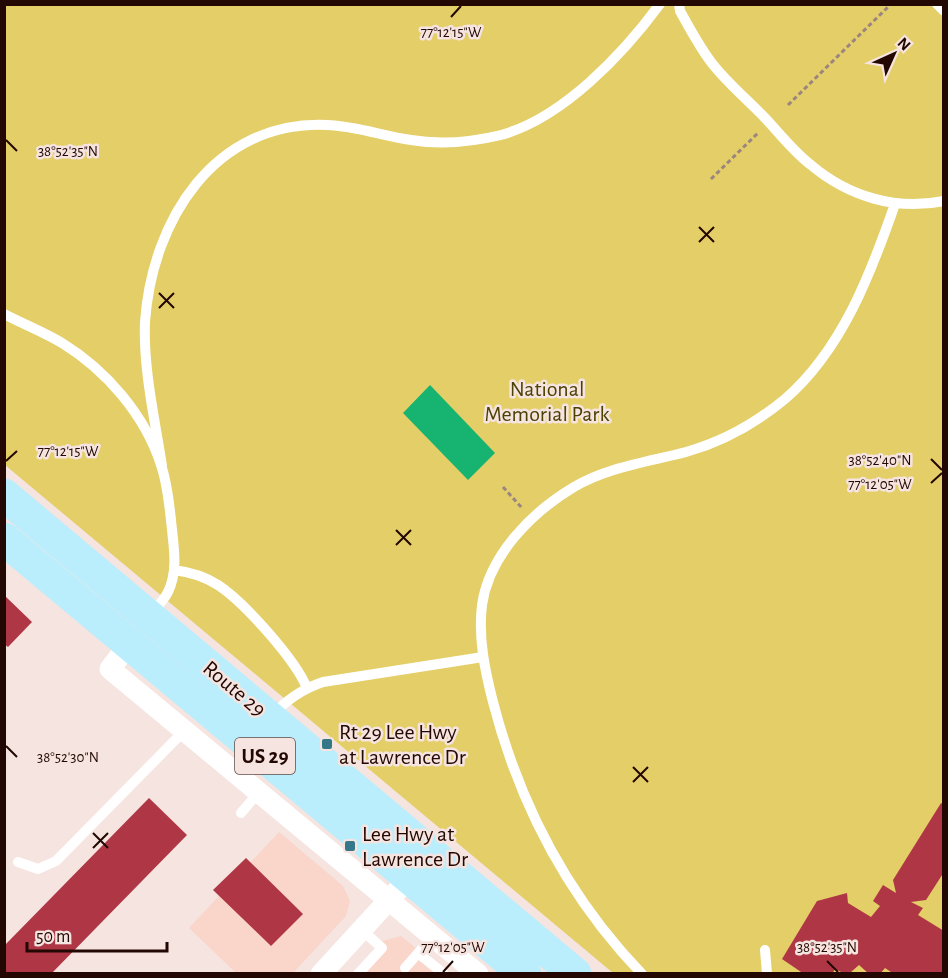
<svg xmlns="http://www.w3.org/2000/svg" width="948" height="978" font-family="'Alegreya Sans',sans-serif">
<rect width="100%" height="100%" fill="#f5e4df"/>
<path fill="#fad5ca" d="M279 832 343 886 350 901 346 916 293 973H236L189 928Z
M401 936 446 973 352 974 382 941Z"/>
<path fill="#e4ce67" d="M4 5H943V973H613L5 465Z"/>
<path fill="#16b371" d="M430 385 495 453 468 480 403 413Z"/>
<path fill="#af3745" d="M4 595 32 622 8 647 4 644Z
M149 798 187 835 51 974H4V946Z
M941 803 944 805V872L926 900 911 902 923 908 918 915 944 931V974H894L885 968 880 974H869L859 965 851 972 843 973 835 969 832 974H804L782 959 817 901 847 893 848 903 871 917 880 906 873 901 883 885 896 893 893 880Z
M246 858 303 914 271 946 213 890Z"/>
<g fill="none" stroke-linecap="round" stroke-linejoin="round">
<path stroke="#9b8580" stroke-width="3" stroke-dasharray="4.5 3" stroke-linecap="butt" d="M788 105 891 4
M711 179 759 132
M503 487 522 508"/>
<path stroke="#fff" stroke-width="10" d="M679 4 680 11C690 29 699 46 711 62 727 83 748 100 766 119 780 134 794 152 811 165 848 196 895 211 944 201
M937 4 944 11
M4 314C23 324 44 332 62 343 106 370 145 415 161 465 167 482 169 502 171 520 173 543 179 570 168 592 164 600 157 607 151 614
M162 466C155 420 143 368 145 322 152 221 214 120 327 125 356 126 383 136 411 140 441 145 472 142 501 135 563 118 623 54 660 4
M174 570C190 572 204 576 218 585 244 602 295 659 307 688
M272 716C287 699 302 689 323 682L483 657
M241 813 258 793
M18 862 38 869 56 861 184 731
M765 950 767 974
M418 953 444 974
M405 968 433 936
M358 974 382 948 362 930
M642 974C567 896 520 806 493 702 485 671 478 638 482 605 489 555 532 512 574 487 608 467 648 462 686 452 722 442 756 423 785 399 842 350 871 273 895 204"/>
<path stroke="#fff" stroke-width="21" d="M130 643 110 669 478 974
M321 974 398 890"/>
<path stroke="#baeefd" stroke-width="33" d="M4 495 575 974
M4 539 525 974"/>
</g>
<path fill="none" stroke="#230702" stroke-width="2" d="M451 17 461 6M6 140 17 151M699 227 714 242M699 242 714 227M159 293 174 308M159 308 174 293M931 459 942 470M6 461 17 451M931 483 942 473M396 530 411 545M396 545 411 530M6 746 17 757M633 767 648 782M633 782 648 767M93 833 108 848M93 848 108 833M827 961 838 972M443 972 453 961"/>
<g fill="#347788" stroke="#f5e4df" stroke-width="2">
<rect x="321" y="738" width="12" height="12" rx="3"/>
<rect x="344" y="840" width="12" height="12" rx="3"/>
</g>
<g text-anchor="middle" stroke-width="5" stroke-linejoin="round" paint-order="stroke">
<rect fill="#f5e4df" stroke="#624944" stroke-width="1.5" x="235" y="738" width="60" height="36" rx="4.5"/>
<g font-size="21" font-weight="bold" fill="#230702">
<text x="265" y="763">US 29</text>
</g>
<g font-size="22" fill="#4c4105" stroke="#f5e4df">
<text x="547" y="396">National<tspan x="547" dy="25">Memorial Park</tspan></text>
</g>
<g font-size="22" fill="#230702" stroke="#f5e4df">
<text transform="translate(235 688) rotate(40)" y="8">Route 29</text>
</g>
<g font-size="22" fill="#230702" stroke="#f5e4df" text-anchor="start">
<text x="339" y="739">Rt 29 Lee Hwy<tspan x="339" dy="25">at Lawrence Dr</tspan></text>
<text x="362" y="841">Lee Hwy at<tspan x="362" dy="25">Lawrence Dr</tspan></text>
</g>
</g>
<g font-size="15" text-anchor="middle" fill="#230702" stroke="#f5e4df" stroke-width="5" stroke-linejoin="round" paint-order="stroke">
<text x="451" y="37">77°12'15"W</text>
<text x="68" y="156">38°52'35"N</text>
<text x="68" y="456">77°12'15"W</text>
<text x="880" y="465">38°52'40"N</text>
<text x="880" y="489">77°12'05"W</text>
<text x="68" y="762">38°52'30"N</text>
<text x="453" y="952">77°12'05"W</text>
<text x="827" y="952">38°52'35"N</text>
</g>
<rect width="948" height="978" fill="none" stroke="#230702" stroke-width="12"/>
<g transform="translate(894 54) rotate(45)" stroke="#f5e4df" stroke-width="4.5" paint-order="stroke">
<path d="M0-4.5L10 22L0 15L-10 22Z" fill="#230702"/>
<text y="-9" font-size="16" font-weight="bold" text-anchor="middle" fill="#230702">N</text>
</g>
<path d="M27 942v9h140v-9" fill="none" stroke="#230702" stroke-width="3"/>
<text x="36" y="942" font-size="18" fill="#230702" stroke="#f5e4df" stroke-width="4.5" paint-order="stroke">50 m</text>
</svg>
